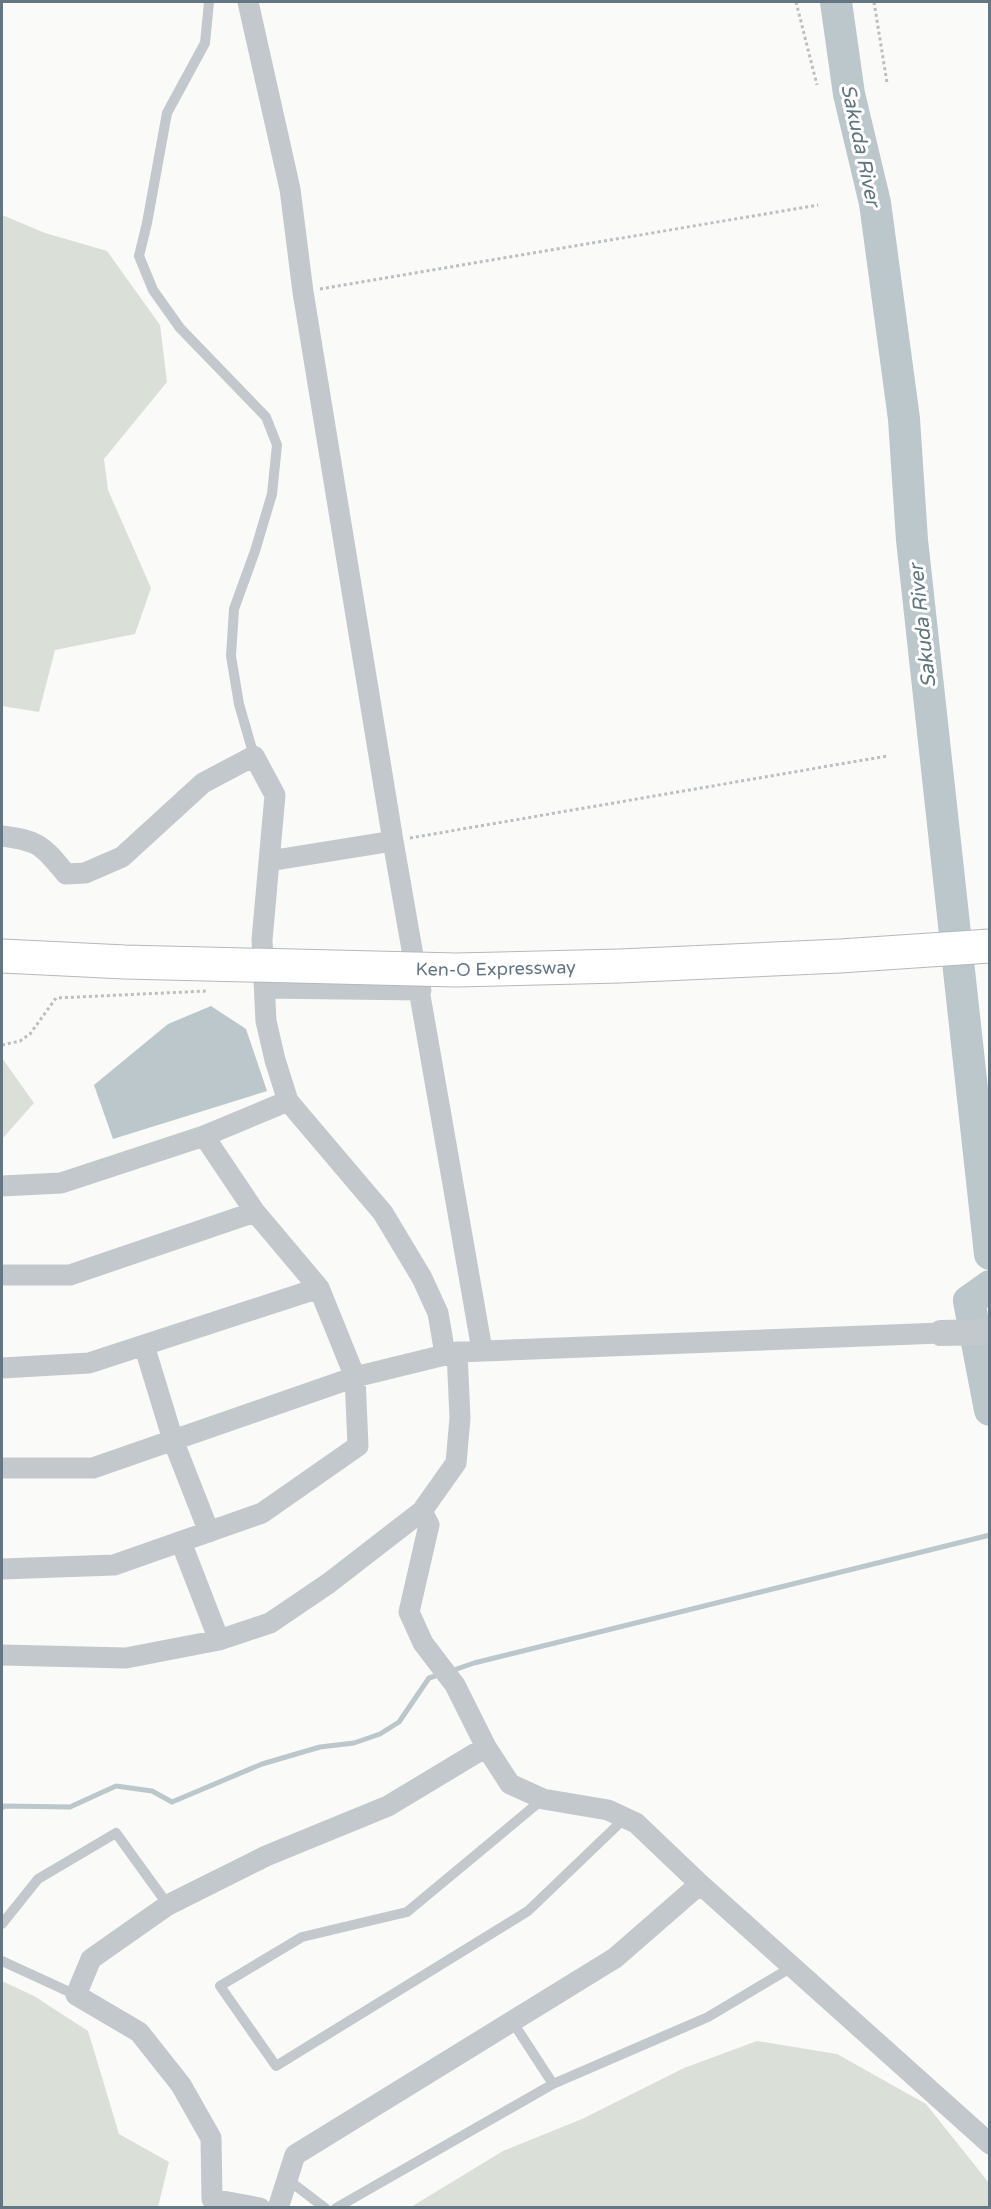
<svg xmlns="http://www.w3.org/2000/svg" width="991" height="2209" font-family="'Varela Round',sans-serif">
<rect width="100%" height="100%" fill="#fafaf8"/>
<path fill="#dadfd7" d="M2 215 45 233 107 251 160 325 167 382 104 459 108 490 151 588 135 634 55 650 39 712 2 706Z
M2 1058 34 1103 2 1139Z
M2 1981 34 1996 88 2031 119 2134 169 2162 158 2207H2Z
M757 2041 837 2054 926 2104 989 2183V2207H411L503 2151 582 2119 684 2068Z"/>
<path fill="#bbc7cb" d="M211 1006 246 1029 267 1091 113 1139 94 1085 168 1024Z"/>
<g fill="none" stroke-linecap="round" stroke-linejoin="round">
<path stroke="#bbc7cb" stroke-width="5" d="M451 1671 474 1663 990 1535
M2 1808 4 1806 70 1807 116 1786 152 1791 172 1802 262 1764 320 1747 354 1743 380 1734 399 1722 429 1678 442 1674"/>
<path stroke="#bbc7cb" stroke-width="32" d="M836 2 849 94 875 203 904 419 912 540 990 1254
M990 1286 969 1301 990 1410"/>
<path stroke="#bbbfc2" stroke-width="3" stroke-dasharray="3 3" stroke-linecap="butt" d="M796 2 817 85
M874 2 887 83
M320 289 818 205
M410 838 887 756
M2 1045 20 1041 30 1034 56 998 207 991"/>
<path stroke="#c3c8cc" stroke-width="10" d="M209 2 205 43 167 113 147 223 139 256 153 290 180 328 266 417 277 445 272 494 255 551 234 609 231 656 239 704 254 756
M543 1799 407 1912 302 1937 220 1986 276 2066 528 1911 625 1818
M2 1924 38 1879 116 1833 168 1905
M2 1961 76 1995
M512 2021 553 2084
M287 2179 325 2208
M336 2208 553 2084 708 2017 792 1967"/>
<path stroke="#c3c8cc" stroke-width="21" d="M248 2 290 189 303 292 393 841 482 1350
M2 836C40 841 42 845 66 874L85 873 122 857 203 783 254 756 275 795 262 940 266 1021 275 1060 288 1101 383 1213 422 1278 438 1313 445 1354
M269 861 393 841
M265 988 421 990
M2 1186 61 1183 204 1136 288 1101
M2 1275H70L255 1212
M144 1345 173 1440 209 1532
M2 1368 89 1363 319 1288
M2 1468H93L355 1377 457 1352 941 1333
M422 1511 429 1525 409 1612 423 1643 455 1685 486 1747 510 1784 543 1799 608 1810 636 1823 700 1884 990 2144
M181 1542 219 1640
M2 1569 114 1565 262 1513 358 1446 355 1377 319 1288 255 1212 204 1136
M2 1655 126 1658 219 1640 270 1623 329 1583 422 1511 446 1477 456 1463 460 1418 457 1352
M260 2208 212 2199 211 2138 181 2085 139 2032 76 1995 91 1959 168 1905 266 1856 388 1806 486 1747
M278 2208 295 2155 615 1958 700 1884"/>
<path stroke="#c3c8cc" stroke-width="26" d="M941 1333 990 1332"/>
<defs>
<g id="motorway-bridge">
<path id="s1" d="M2 956 125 962 456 970 620 966 840 956 990 946"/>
</g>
</defs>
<use href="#motorway-bridge" stroke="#b4b9bd" stroke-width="35" stroke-linecap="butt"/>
<use href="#motorway-bridge" stroke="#fff" stroke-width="33"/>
</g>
<g text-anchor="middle" stroke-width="6" stroke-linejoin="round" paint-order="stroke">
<g font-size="18" fill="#657683" stroke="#fff">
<text dy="6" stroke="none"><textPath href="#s1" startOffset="494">Ken-O Expressway</textPath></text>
</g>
<g font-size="20" font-style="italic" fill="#60757c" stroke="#fff">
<text transform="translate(861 145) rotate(78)" y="7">Sakuda River</text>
<text transform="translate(922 626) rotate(-96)" y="7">Sakuda River</text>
</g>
</g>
<rect width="991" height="2209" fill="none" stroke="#657683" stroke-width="6"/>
</svg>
